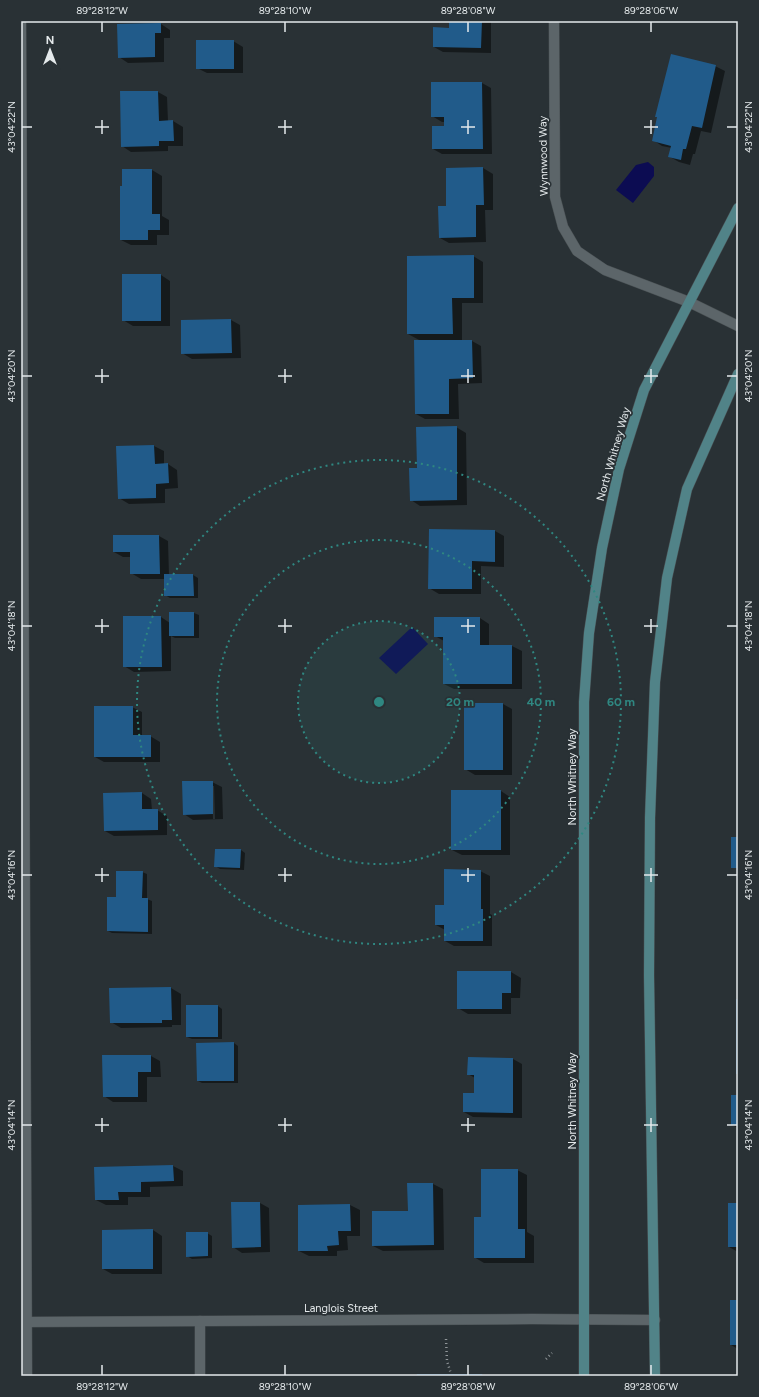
<svg xmlns="http://www.w3.org/2000/svg" width="759" height="1397" font-family="Figtree,sans-serif">
<rect width="100%" height="100%" fill="#293135"/>
<path fill="#0c0c52" d="M648 162 654 167V176L633 203 616 190 636 165Z
M412 627 428 644 396 674 379 658Z"/>
<path fill="#0007" fill-rule="evenodd" d="M450 21H491V53L443 52 434 47 450 29Z
M161 24 170 30V38H164V62L128 63 119 57Z
M233 41 243 47V73H207L197 68Z
M715 66 725 71 711 133 701 131 695 154H693L690 165 679 162 670 157 672 148 662 146 653 140Z
M482 83 491 88 492 154H442L433 149 445 127V122H442L432 116Z
M158 92 167 97 168 121H173L183 127V146H168V151L131 152 122 146Z
M483 168 493 174V210H485L486 242 449 243 440 238 447 207V169Z
M123 170H152L162 176V216L169 220V235H157V245H131L121 240Z
M473 256 483 262V303H462V341H472L481 346 482 383 458 384 459 419H425L416 414 421 341 408 334Z
M161 275 170 281V326H133L123 320Z
M231 320 240 325 241 358 192 359 182 353Z
M456 427 466 433 467 505 420 506 411 500 418 469Z
M154 446 164 451V464H168L177 470 178 488 165 489V503L129 504 119 498Z
M495 531 504 536V567L481 566V594H439L429 588Z
M159 536 168 541 169 575H193L198 578V598H170L165 595V579H141L131 573V557H123L114 552Z
M170 613H194L199 615V638H175L171 636V671L134 672 124 666V617H161L170 623Z
M480 618 489 624V646H512L522 651V689H454L444 684V641L435 636Z
M503 704 512 709V775H475L465 769Z
M132 707 142 712V736H150L160 742V762H104L95 757Z
M212 782 222 787 223 819 193 820 184 814ZM212 786H214L215 819H213Z
M501 791 510 797V855H462L452 850Z
M142 793 151 799 152 810H157L167 816V835L114 836 105 831Z
M241 850 245 853 244 870 220 869 215 866Z
M480 871 490 876V914L492 915V946H454L445 941V930L436 925 445 906Z
M142 872 147 874V899L152 901V934L112 933 108 931 117 898Z
M458 972H511L521 978 520 998H511V1014H468L458 1008Z
M171 988 181 994V1025H172V1027L121 1028 111 1022V989Z
M218 1006 222 1009V1039H192L187 1037Z
M234 1043 238 1046V1083H202L198 1081Z
M151 1056 160 1061 161 1077H147V1102H113L104 1096Z
M513 1059 522 1064V1118L473 1117 464 1112 474 1094 475 1078 468 1074Z
M738 1096V1128L732 1125Z
M173 1166 183 1171V1186L150 1187V1197H128V1205H106L96 1200 95 1168Z
M517 1170 527 1175V1232L534 1236V1263H484L474 1257 482 1218Z
M408 1184H433L443 1189 444 1250 383 1251 373 1246 409 1212Z
M260 1203 269 1208 270 1252 242 1253 233 1247Z
M738 1204V1252L729 1247Z
M350 1205 360 1210V1236H347L348 1250 337 1251V1256H309L299 1251V1206Z
M153 1230 162 1236V1274H112L103 1269Z
M207 1233 212 1236V1258L192 1259 187 1256Z
M738 1301V1349L731 1345Z"/>
<path fill="#215b8a" d="M449 21H482L481 48 433 47V27L449 28Z
M161 23V33H155V57L118 58 117 24Z
M196 40H234V69H196Z
M671 54 716 65 702 128 692 126 686 149H683L681 160 668 157 671 146 652 141 657 117H655Z
M431 82H482L483 149H432V126H444V117H431Z
M120 91H158L159 121 173 120 174 141H159V146L121 147Z
M483 167 484 205H476V237L439 238 438 206H446V168Z
M122 169H152V214H160V230H148V240H120V186H122Z
M474 255V298H452L453 334H407V256Z
M122 274H161V321H122Z
M231 319 232 353 181 354V320Z
M414 340H472L473 378 449 379V414H415Z
M457 426V500L410 501 409 468H417L416 427Z
M154 445 155 464 168 463 169 483 156 484V498L118 499 116 446Z
M429 529 495 530V562L472 561V589H428Z
M113 535H159L160 574H130V552H113Z
M164 574H193L194 596H164Z
M169 612H194V636H169Z
M123 616H161L162 667H123Z
M434 617H480V645H512V684H443V637H434Z
M464 703H503V770H464Z
M94 706H133V735H151V757H94Z
M182 781H213V814L183 815Z
M451 790H501V850H451Z
M142 792V809H158V830L104 831 103 793Z
M731 837H738V868H731Z
M215 849H241L240 868 214 867Z
M444 869 481 870V909H483V941H444V925H435V905H444Z
M116 871H143L142 898H148V932L107 931V897H116Z
M457 971H511V993H502V1009H457Z
M171 987 172 1020H162V1023H110L109 988Z
M736 999H738V1074H736Z
M186 1005H218V1037H186Z
M234 1042V1081H197L196 1043Z
M102 1055H151V1072H138V1097H103Z
M468 1057 513 1058V1113L463 1112V1093H474V1075H467Z
M731 1095H738V1125H731Z
M173 1165 174 1181 141 1182V1192H118L119 1200H95L94 1167Z
M481 1169H518V1229H525V1258H474V1217H481Z
M407 1183H433L434 1245 372 1246V1211H408Z
M231 1202H260L261 1247 232 1248Z
M728 1203H738V1247H728Z
M350 1204 351 1231H338L339 1245 327 1246 328 1251H298V1205Z
M153 1229V1269H102V1230Z
M186 1232H208V1256L186 1257Z
M730 1300H738V1345H730Z
M417 1374H482L483 1376H416Z"/>
<g fill="none" stroke-linecap="round" stroke-linejoin="round">
<defs>
<path id="service" d="M200 1376V1321"/>
<path id="minor" d="M21 21 27 1376
M554 21 555 197 563 227 577 251 605 270 689 302 738 326
M27 1322 532 1319 655 1320"/>
<path id="secondary" d="M584 1376V702L589 633 602 548 619 469 644 390 738 208
M655 1376 649 975 650 818 655 682 667 578 687 489 738 374"/>
</defs>
<use href="#service" stroke="#484f52" stroke-width="11"/>
<use href="#minor" stroke="#484f52" stroke-width="11"/>
<use href="#secondary" stroke="#484f52" stroke-width="11"/>
<path stroke="#909699" stroke-width="2.5" stroke-dasharray="1 3" stroke-linecap="butt" d="M446 1339 447 1361 451 1374
M546 1359 552 1353"/>
<use href="#service" stroke="#5c6569" stroke-width="10"/>
<use href="#minor" stroke="#5c6569" stroke-width="10"/>
<use href="#secondary" stroke="#518388" stroke-width="10"/>
</g>
<path fill="none" stroke="#e4e9eb" stroke-width="1.5" d="M102 22V32M285 22V32M468 22V32M651 22V32M102 120V134M285 120V134M468 120V134M651 120V134M22 127H32M95 127H109M278 127H292M461 127H475M644 127H658M727 127H737M102 369V383M285 369V383M468 369V383M651 369V383M22 376H32M95 376H109M278 376H292M461 376H475M644 376H658M727 376H737M102 619V633M285 619V633M468 619V633M651 619V633M22 626H32M95 626H109M278 626H292M461 626H475M644 626H658M727 626H737M102 868V882M285 868V882M468 868V882M651 868V882M22 875H32M95 875H109M278 875H292M461 875H475M644 875H658M727 875H737M102 1118V1132M285 1118V1132M468 1118V1132M651 1118V1132M22 1125H32M95 1125H109M278 1125H292M461 1125H475M644 1125H658M727 1125H737M102 1365V1375M285 1365V1375M468 1365V1375M651 1365V1375"/>
<circle cx="379" cy="702" r="81" fill="#2f8781" fill-opacity=".12"/>
<g fill="none" stroke="#2f8781" stroke-width="2" stroke-dasharray="2 4">
<circle cx="379" cy="702" r="81"/>
<circle cx="379" cy="702" r="162"/>
<circle cx="379" cy="702" r="242"/>
</g>
<g text-anchor="middle" stroke-width="3.5" stroke-linejoin="round" paint-order="stroke">
<g font-size="11" fill="#e4e9eb" stroke="#293135">
<text transform="translate(543 156) rotate(-91)" y="4">Wynnwood Way</text>
<text transform="translate(613 454) rotate(-74)" y="4">North Whitney Way</text>
<text transform="translate(572 777) rotate(-90)" y="4">North Whitney Way</text>
<text transform="translate(572 1101) rotate(-90)" y="4">North Whitney Way</text>
<text x="341" y="1312">Langlois Street</text>
</g>
</g>
<circle cx="379" cy="702" r="6" fill="#2f8781" stroke="#293135" stroke-width="2"/>
<g font-size="12" text-anchor="middle" font-weight="bold" fill="#2f8781" stroke="#293135" stroke-width="3.5" stroke-linejoin="round" paint-order="stroke">
<text x="460" y="706">20 m</text>
<text x="541" y="706">40 m</text>
<text x="621" y="706">60 m</text>
</g>
<rect width="759" height="1397" fill="none" stroke="#293135" stroke-width="44"/>
<g transform="translate(50 50)" stroke="#293135" stroke-width="3" paint-order="stroke">
<path d="M0-3L7 15L0 10L-7 15Z" fill="#e4e9eb"/>
<text y="-6" font-size="11" font-weight="bold" text-anchor="middle" fill="#e4e9eb">N</text>
</g>
<rect x="22" y="22" width="715" height="1353" fill="none" stroke="#e4e9eb" stroke-width="1.5"/>
<g font-size="10" text-anchor="middle" fill="#e4e9eb">
<text x="102" y="14">89°28'12"W</text>
<text x="285" y="14">89°28'10"W</text>
<text x="468" y="14">89°28'08"W</text>
<text x="651" y="14">89°28'06"W</text>
<text transform="translate(11 127) rotate(-90)" y="4">43°04'22"N</text>
<text transform="translate(748 127) rotate(-90)" y="4">43°04'22"N</text>
<text transform="translate(11 376) rotate(-90)" y="4">43°04'20"N</text>
<text transform="translate(748 376) rotate(-90)" y="4">43°04'20"N</text>
<text transform="translate(11 626) rotate(-90)" y="4">43°04'18"N</text>
<text transform="translate(748 626) rotate(-90)" y="4">43°04'18"N</text>
<text transform="translate(11 875) rotate(-90)" y="4">43°04'16"N</text>
<text transform="translate(748 875) rotate(-90)" y="4">43°04'16"N</text>
<text transform="translate(11 1125) rotate(-90)" y="4">43°04'14"N</text>
<text transform="translate(748 1125) rotate(-90)" y="4">43°04'14"N</text>
<text x="102" y="1390">89°28'12"W</text>
<text x="285" y="1390">89°28'10"W</text>
<text x="468" y="1390">89°28'08"W</text>
<text x="651" y="1390">89°28'06"W</text>
</g>
</svg>
